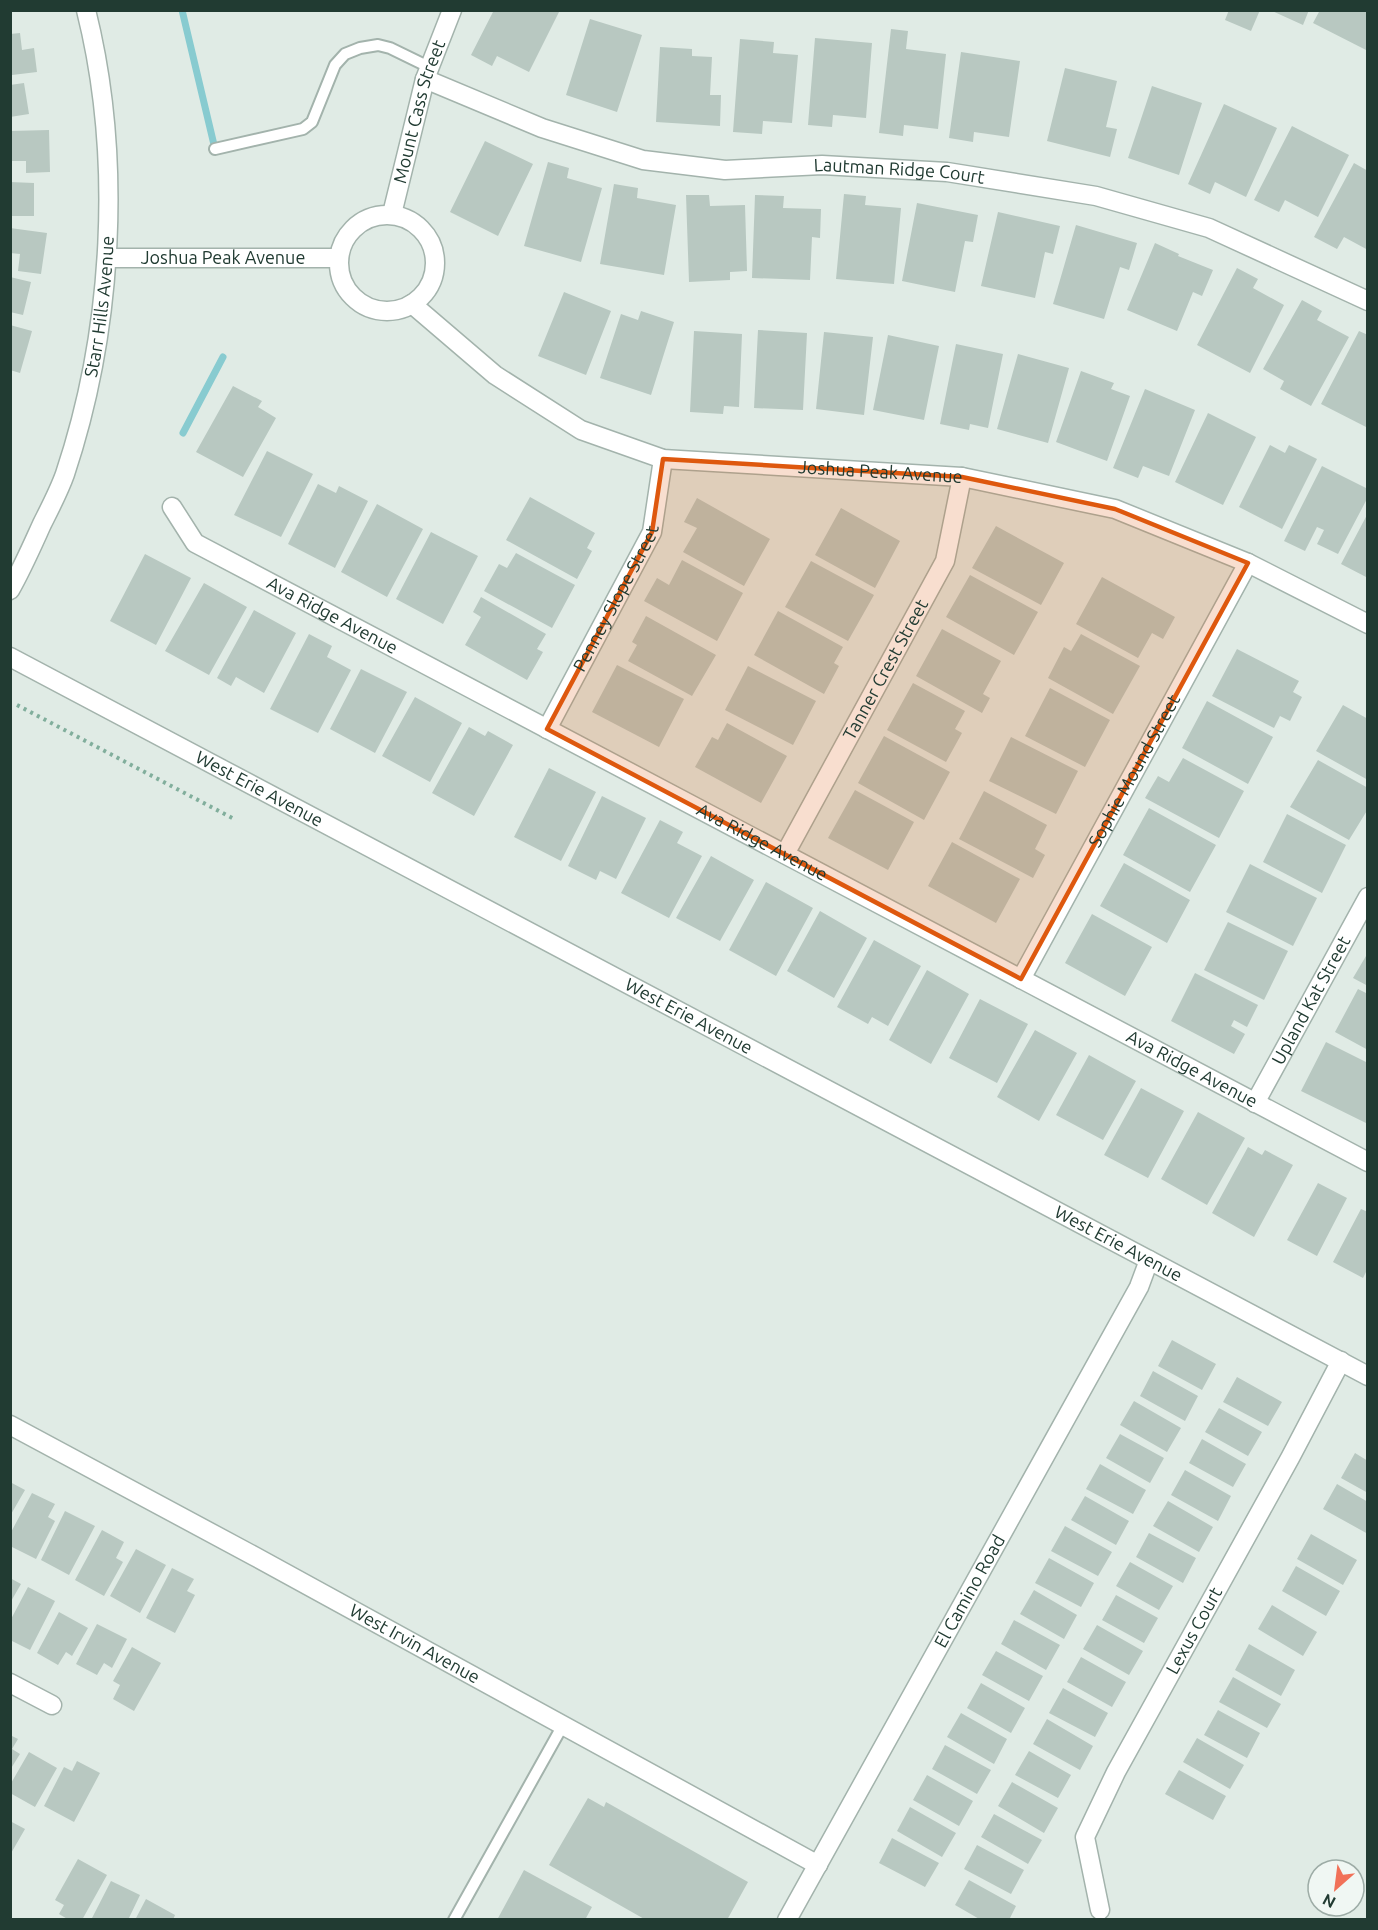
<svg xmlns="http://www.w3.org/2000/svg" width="1378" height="1930" font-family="Ubuntu,sans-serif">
<rect width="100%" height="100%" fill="#e0ebe5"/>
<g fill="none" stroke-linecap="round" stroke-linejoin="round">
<path stroke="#88cbd0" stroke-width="7" d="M182 10 215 149
M183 433 223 357"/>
</g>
<path fill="#b8c8c1" d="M494 10H560L529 72 497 56 492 66 471 55Z
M1229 10H1260L1251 31 1225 20Z
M1270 10H1309L1303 25Z
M1320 10H1368V51L1313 23Z
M590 19 642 35 617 112 566 95Z
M891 29 908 31 906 49 946 54 938 129 904 125 903 136 879 133Z
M20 33 22 50 34 48 37 72 12 75 10 67V34Z
M815 38 872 43 866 118 833 115 832 127 808 125Z
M740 39 774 42 773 53 798 55 792 123 763 121 762 134 733 132Z
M660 47 692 49V56L712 57 710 95H721L720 126 656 122Z
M961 52 1020 61 1009 137 974 132 973 142 949 138Z
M1065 68 1117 81 1106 127 1117 129 1110 157 1047 141Z
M24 83 29 114 10 117V85Z
M1152 86 1202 103 1179 175 1128 158Z
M1224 104 1277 128 1246 197 1215 182 1210 194 1188 184Z
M1292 126 1349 155 1318 217 1285 200 1279 212 1254 200Z
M49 130 50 172 26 173V161H10V131Z
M485 141 533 164 498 236 450 212Z
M548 162 569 168 567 178 602 188 581 262 524 246Z
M1354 163 1368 171V250L1344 237 1337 249 1314 237Z
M10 182 34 183V216H10Z
M614 184 638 188 637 198 676 205 664 275 600 264Z
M844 194 866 196 865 205 901 208 894 284 836 279Z
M686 195H709L710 206 745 205 747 271 730 272V280L689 282Z
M755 195 784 196 783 208 821 209 820 238 812 237 810 280 752 278Z
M917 203 978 215 973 242 965 241 955 292 902 281Z
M998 212 1060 226 1053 254 1045 252 1035 298 981 286Z
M1076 225 1137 243 1129 270 1120 267 1104 319 1053 304Z
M10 228 47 233 41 274 18 271 20 254 10 253Z
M1155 243 1179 254 1178 256 1213 270 1202 296 1193 292 1177 331 1127 310Z
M1237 268 1258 279 1253 288 1284 305 1250 373 1197 345Z
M10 277 31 282 23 315 10 312Z
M564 292 611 311 586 375 538 356Z
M1302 300 1322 311 1317 320 1349 337 1311 406 1280 389 1284 381 1263 369Z
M641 311 674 322 651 395 600 378 621 314 638 320Z
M10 325 32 331 20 373 10 370Z
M758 330 807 333 803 410 754 408Z
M694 331 742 334 739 407 724 406 723 414 690 412Z
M1359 331 1368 335V428L1321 404Z
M824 332 873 337 864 415 816 409Z
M888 335 939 346 924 420 873 410Z
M956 344 1003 354 988 428 970 424 969 430 940 424Z
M1018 354 1069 368 1048 443 997 429Z
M1081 371 1114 383 1111 389 1130 396 1107 461 1056 442Z
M233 386 262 401 258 407 276 418 243 477 196 452Z
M1145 389 1195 410 1169 476 1143 466 1138 478 1113 468Z
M1208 413 1256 437 1223 505 1175 482Z
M1270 445 1285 453 1289 445 1317 459 1282 529 1239 507Z
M267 451 313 474 281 537 234 515Z
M1322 466 1368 489V497L1338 554 1317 544 1324 530 1317 527 1305 551 1284 541Z
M318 484 336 493 339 486 368 501 335 568 288 544Z
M530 497 595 533 587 548 592 551 577 579 506 540Z
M697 498 770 539 744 586 683 552 697 528 684 522Z
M377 504 423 529 387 597 341 572Z
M841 508 900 541 875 588 815 555Z
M1368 513V578L1341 564Z
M996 526 1064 563 1041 605 972 568Z
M431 532 478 556 443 624 396 599Z
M516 553 575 585 552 628 484 591 499 564 507 568Z
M145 554 191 578 156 645 110 621Z
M682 560 743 593 717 641 644 601 657 578 669 585Z
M811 561 874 595 848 641 785 607Z
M970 575 1038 612 1014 655 946 617Z
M1102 577 1175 617 1163 639 1152 633 1138 658 1076 624Z
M204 583 247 607 209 675 165 651Z
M481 597 546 634 537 649 543 652 527 680 465 645 481 617 473 612Z
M254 610 296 633 264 693 236 677 231 686 217 678Z
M778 611 843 647 834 663 839 666 824 694 754 655Z
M646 616 716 655 692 696 628 661 637 645 632 642Z
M942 629 1001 661 983 694 990 698 982 713 916 676Z
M309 634 332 646 327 657 351 670 318 733 270 709Z
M1081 634 1140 666 1113 714 1048 678 1064 647 1071 651Z
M1237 649 1299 681 1293 692 1302 697 1290 721 1280 716 1274 728 1212 696Z
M617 665 684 699 659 747 592 712Z
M748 666 816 701 793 745 725 710Z
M361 669 407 692 375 753 330 729Z
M913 683 965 711 955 729 962 733 946 762 887 730Z
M1050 688 1110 720 1085 767 1025 736Z
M415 697 462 723 430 782 382 756Z
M1207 701 1273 737 1248 784 1182 748Z
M1343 705 1368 719V780L1316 751Z
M727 723 787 756 761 803 695 767 712 737 718 740Z
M469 727 485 736 488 731 513 745 474 816 432 793Z
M884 736 950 772 924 820 858 783Z
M1011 737 1078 771 1056 814 989 781Z
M1183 758 1244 791 1219 838 1145 798 1158 776 1169 782Z
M1318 760 1368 788V809L1349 840 1290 807Z
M549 768 596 792 561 861 514 837Z
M855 790 914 822 888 870 828 838Z
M984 791 1047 825 1035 849 1045 855 1033 878 959 839Z
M602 796 646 818 616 879 600 871 596 880 568 866Z
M1149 808 1216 845 1190 892 1123 855Z
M1287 814 1346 845 1322 893 1263 862Z
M660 820 683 832 677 843 702 856 669 918 621 893Z
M952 842 1020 879 996 923 928 886Z
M711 856 754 880 720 941 676 918Z
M1124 863 1190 900 1167 943 1100 906Z
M1250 864 1317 898 1293 946 1226 912Z
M766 882 813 908 776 976 729 950Z
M820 911 867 938 834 998 787 971Z
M1092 914 1152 947 1125 996 1065 963Z
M1228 922 1288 951 1264 1000 1204 970Z
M874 940 921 966 888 1026 872 1017 868 1024 837 1007Z
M1366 956 1368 957V986L1353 978Z
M927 970 969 994 931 1064 889 1040Z
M1195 973 1258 1005 1247 1027 1234 1020 1231 1026 1245 1034 1234 1054 1171 1021Z
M1358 989 1368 994V1050L1335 1032Z
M980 999 1028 1024 997 1083 949 1058Z
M1035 1030 1077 1053 1039 1121 997 1097Z
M1326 1042 1368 1063V1124L1301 1091Z
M1089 1055 1136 1081 1103 1140 1056 1115Z
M1141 1088 1184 1111 1148 1178 1104 1155Z
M1198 1112 1245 1138 1207 1205 1161 1179Z
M1248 1147 1262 1155 1265 1150 1293 1165 1254 1237 1212 1213Z
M1318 1183 1347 1198 1317 1256 1287 1240Z
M1361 1209 1368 1212V1268L1363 1278 1333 1262Z
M1172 1340 1216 1364 1202 1390 1158 1366Z
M1153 1371 1198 1396 1185 1421 1140 1396Z
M1237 1377 1282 1402 1268 1426 1223 1402Z
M1134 1401 1181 1428 1167 1452 1120 1425Z
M1219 1408 1262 1432 1248 1456 1205 1432Z
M1120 1434 1164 1458 1150 1483 1106 1458Z
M1202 1439 1246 1464 1233 1487 1189 1463Z
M1355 1453 1368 1461V1493L1341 1478Z
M1100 1464 1146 1490 1133 1514 1086 1489Z
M1185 1470 1231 1496 1218 1521 1171 1495Z
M10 1482 25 1490 10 1516Z
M1337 1484 1368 1502V1534L1323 1509Z
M32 1493 55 1504 48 1517 55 1521 36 1559 10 1546V1534Z
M1085 1496 1129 1521 1116 1545 1071 1520Z
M1168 1501 1213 1527 1199 1552 1153 1526Z
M65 1511 95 1526 69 1575 41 1560Z
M1065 1526 1112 1552 1098 1576 1051 1551Z
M102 1530 124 1542 116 1558 123 1562 104 1596 75 1580Z
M1149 1533 1196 1558 1183 1583 1136 1557Z
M1311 1534 1357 1560 1343 1585 1297 1559Z
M136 1549 166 1565 140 1613 110 1596Z
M1049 1558 1094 1583 1081 1607 1035 1583Z
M1130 1562 1173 1586 1159 1610 1116 1586Z
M1296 1566 1340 1591 1326 1616 1282 1591Z
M172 1568 194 1579 187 1591 195 1595 175 1633 146 1618Z
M10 1578 21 1584 10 1603Z
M28 1587 55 1601 30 1650 10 1640V1621Z
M1034 1590 1077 1615 1064 1639 1020 1614Z
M1116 1595 1158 1618 1144 1643 1102 1620Z
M1272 1605 1317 1632 1303 1656 1258 1629Z
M59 1612 88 1628 72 1656 66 1652 58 1665 37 1653Z
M1014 1620 1060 1645 1046 1670 1001 1644Z
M97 1624 127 1639 112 1668 104 1663 97 1675 76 1664Z
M1097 1625 1143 1651 1129 1675 1083 1649Z
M1249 1644 1295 1670 1281 1696 1235 1670Z
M132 1647 161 1663 134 1711 113 1699 120 1685 113 1681Z
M996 1651 1043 1676 1029 1701 982 1675Z
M1081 1657 1126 1682 1112 1707 1067 1682Z
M1233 1677 1281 1704 1267 1728 1219 1702Z
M981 1683 1025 1708 1011 1733 967 1708Z
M1063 1688 1108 1713 1095 1737 1049 1713Z
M1218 1710 1260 1733 1247 1758 1204 1735Z
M961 1713 1007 1739 994 1764 947 1737Z
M1047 1719 1093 1746 1080 1770 1033 1744Z
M10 1735 18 1739 12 1749 20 1754 10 1770Z
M1197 1738 1244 1765 1230 1789 1183 1762Z
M945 1745 991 1770 977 1794 932 1769Z
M1029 1751 1071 1775 1058 1798 1015 1775Z
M29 1752 57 1768 35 1807 10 1793V1785Z
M77 1761 100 1773 74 1822 44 1806 64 1767 72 1771Z
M1179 1770 1226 1796 1213 1820 1165 1794Z
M927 1775 973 1801 959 1826 913 1800Z
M1012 1782 1058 1808 1044 1833 998 1806Z
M588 1798 604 1807 606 1802 748 1882 727 1920H646L549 1865Z
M910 1807 956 1833 942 1857 897 1831Z
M994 1814 1042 1840 1028 1864 981 1837Z
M10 1821 25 1829 10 1855Z
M892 1838 939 1863 925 1887 879 1863Z
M977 1845 1024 1870 1011 1894 964 1869Z
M78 1859 107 1875 82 1920H69L59 1914 64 1905 55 1900Z
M524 1870 592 1907 585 1920H497Z
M969 1880 1016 1906 1009 1920H981L955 1905Z
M111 1881 140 1895 128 1920H91Z
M146 1899 175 1915 173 1920H135Z"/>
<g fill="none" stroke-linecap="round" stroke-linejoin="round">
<defs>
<path id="service" d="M215 149 303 129 312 122 335 65 345 54 360 48 378 45 390 48 429 67
M454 1920 563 1725"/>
<g id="minor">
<path id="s1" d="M425 79 542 128 643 160 725 170 822 165 947 172 1096 196 1209 228 1368 301"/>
<path id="s2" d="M392 214 425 79 452 10"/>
<circle cx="387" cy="263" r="48"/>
<path id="s3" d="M107 258H339"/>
<path id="s4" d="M412 304 495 375 581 430 663 459 962 477 1115 509 1248 563 1368 624"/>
<path id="s5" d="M172 507 195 543 1368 1162"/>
<path id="s6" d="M547 729 652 532 663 459"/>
<path id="s7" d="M785 854 945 561 962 477"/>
<path id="s8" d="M1021 979 1248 563"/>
<path id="s9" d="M1255 1103 1368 897"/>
<path id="s10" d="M10 1425 254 1556 818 1865"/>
<path d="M10 1683 52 1705"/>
<path id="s11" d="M1100 1910 1085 1837 1116 1772 1290 1458 1341 1361"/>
</g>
<g id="tertiary">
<path id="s12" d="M10 590C22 569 32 546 42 524 50 508 59 491 65 474 113 330 123 158 86 10"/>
<path id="s13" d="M10 657 1368 1376"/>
<path id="s14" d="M787 1920 1139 1287 1149 1260"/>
</g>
</defs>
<use href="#service" stroke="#a3b3ac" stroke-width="14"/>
<use href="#minor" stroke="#a3b3ac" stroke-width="21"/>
<use href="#tertiary" stroke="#a3b3ac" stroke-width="21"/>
<path stroke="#81ae9c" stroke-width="4" stroke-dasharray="3 4.5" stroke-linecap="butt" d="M17 705 236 820"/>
<use href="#service" stroke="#fff" stroke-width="10"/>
<use href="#minor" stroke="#fff" stroke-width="18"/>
<use href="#tertiary" stroke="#fff" stroke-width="18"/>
</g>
<path fill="#de580e" fill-opacity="0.2" stroke="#de580e" stroke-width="4.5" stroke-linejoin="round" d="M663 459 962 477 1115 509 1248 563 1021 979 547 729 652 532Z"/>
<g text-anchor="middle" stroke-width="5" stroke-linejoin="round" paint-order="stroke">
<g font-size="18" fill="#213b32" stroke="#f0f7f3">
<text dy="6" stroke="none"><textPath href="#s2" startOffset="106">Mount Cass Street</textPath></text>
<text dy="6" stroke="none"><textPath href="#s1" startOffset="490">Lautman Ridge Court</textPath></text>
<text dy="6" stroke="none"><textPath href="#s3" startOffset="116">Joshua Peak Avenue</textPath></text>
<text dy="6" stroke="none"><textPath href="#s12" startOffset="300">Starr Hills Avenue</textPath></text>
<text dy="6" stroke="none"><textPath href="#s4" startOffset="516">Joshua Peak Avenue</textPath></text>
<text dy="6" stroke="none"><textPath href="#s6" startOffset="148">Penney Slope Street</textPath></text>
<text dy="6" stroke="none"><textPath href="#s5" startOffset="198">Ava Ridge Avenue</textPath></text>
<text dy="6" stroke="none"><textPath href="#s7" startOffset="210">Tanner Crest Street</textPath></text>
<text dy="6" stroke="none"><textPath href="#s8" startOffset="237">Sophie Mound Street</textPath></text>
<text dy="6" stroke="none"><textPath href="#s13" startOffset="282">West Erie Avenue</textPath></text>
<text dy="6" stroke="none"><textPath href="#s5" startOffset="684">Ava Ridge Avenue</textPath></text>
<text dy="6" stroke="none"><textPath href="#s9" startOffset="117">Upland Kat Street</textPath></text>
<text dy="6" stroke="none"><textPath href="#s13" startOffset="768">West Erie Avenue</textPath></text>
<text dy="6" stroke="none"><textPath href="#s5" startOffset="1170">Ava Ridge Avenue</textPath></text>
<text dy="6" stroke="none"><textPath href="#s13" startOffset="1254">West Erie Avenue</textPath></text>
<text dy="6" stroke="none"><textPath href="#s14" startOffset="376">El Camino Road</textPath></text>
<text dy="6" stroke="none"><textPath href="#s11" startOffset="308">Lexus Court</textPath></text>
<text dy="6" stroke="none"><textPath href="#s10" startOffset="460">West Irvin Avenue</textPath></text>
</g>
</g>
<rect width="1378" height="1930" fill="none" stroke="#213b32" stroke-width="24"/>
<g transform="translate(1336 1888) rotate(208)"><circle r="28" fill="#f0f7f3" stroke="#9daca6" stroke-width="1.5"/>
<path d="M0-4.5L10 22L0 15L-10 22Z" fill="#f17158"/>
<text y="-9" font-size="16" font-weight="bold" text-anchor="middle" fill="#213b32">N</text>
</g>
</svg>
